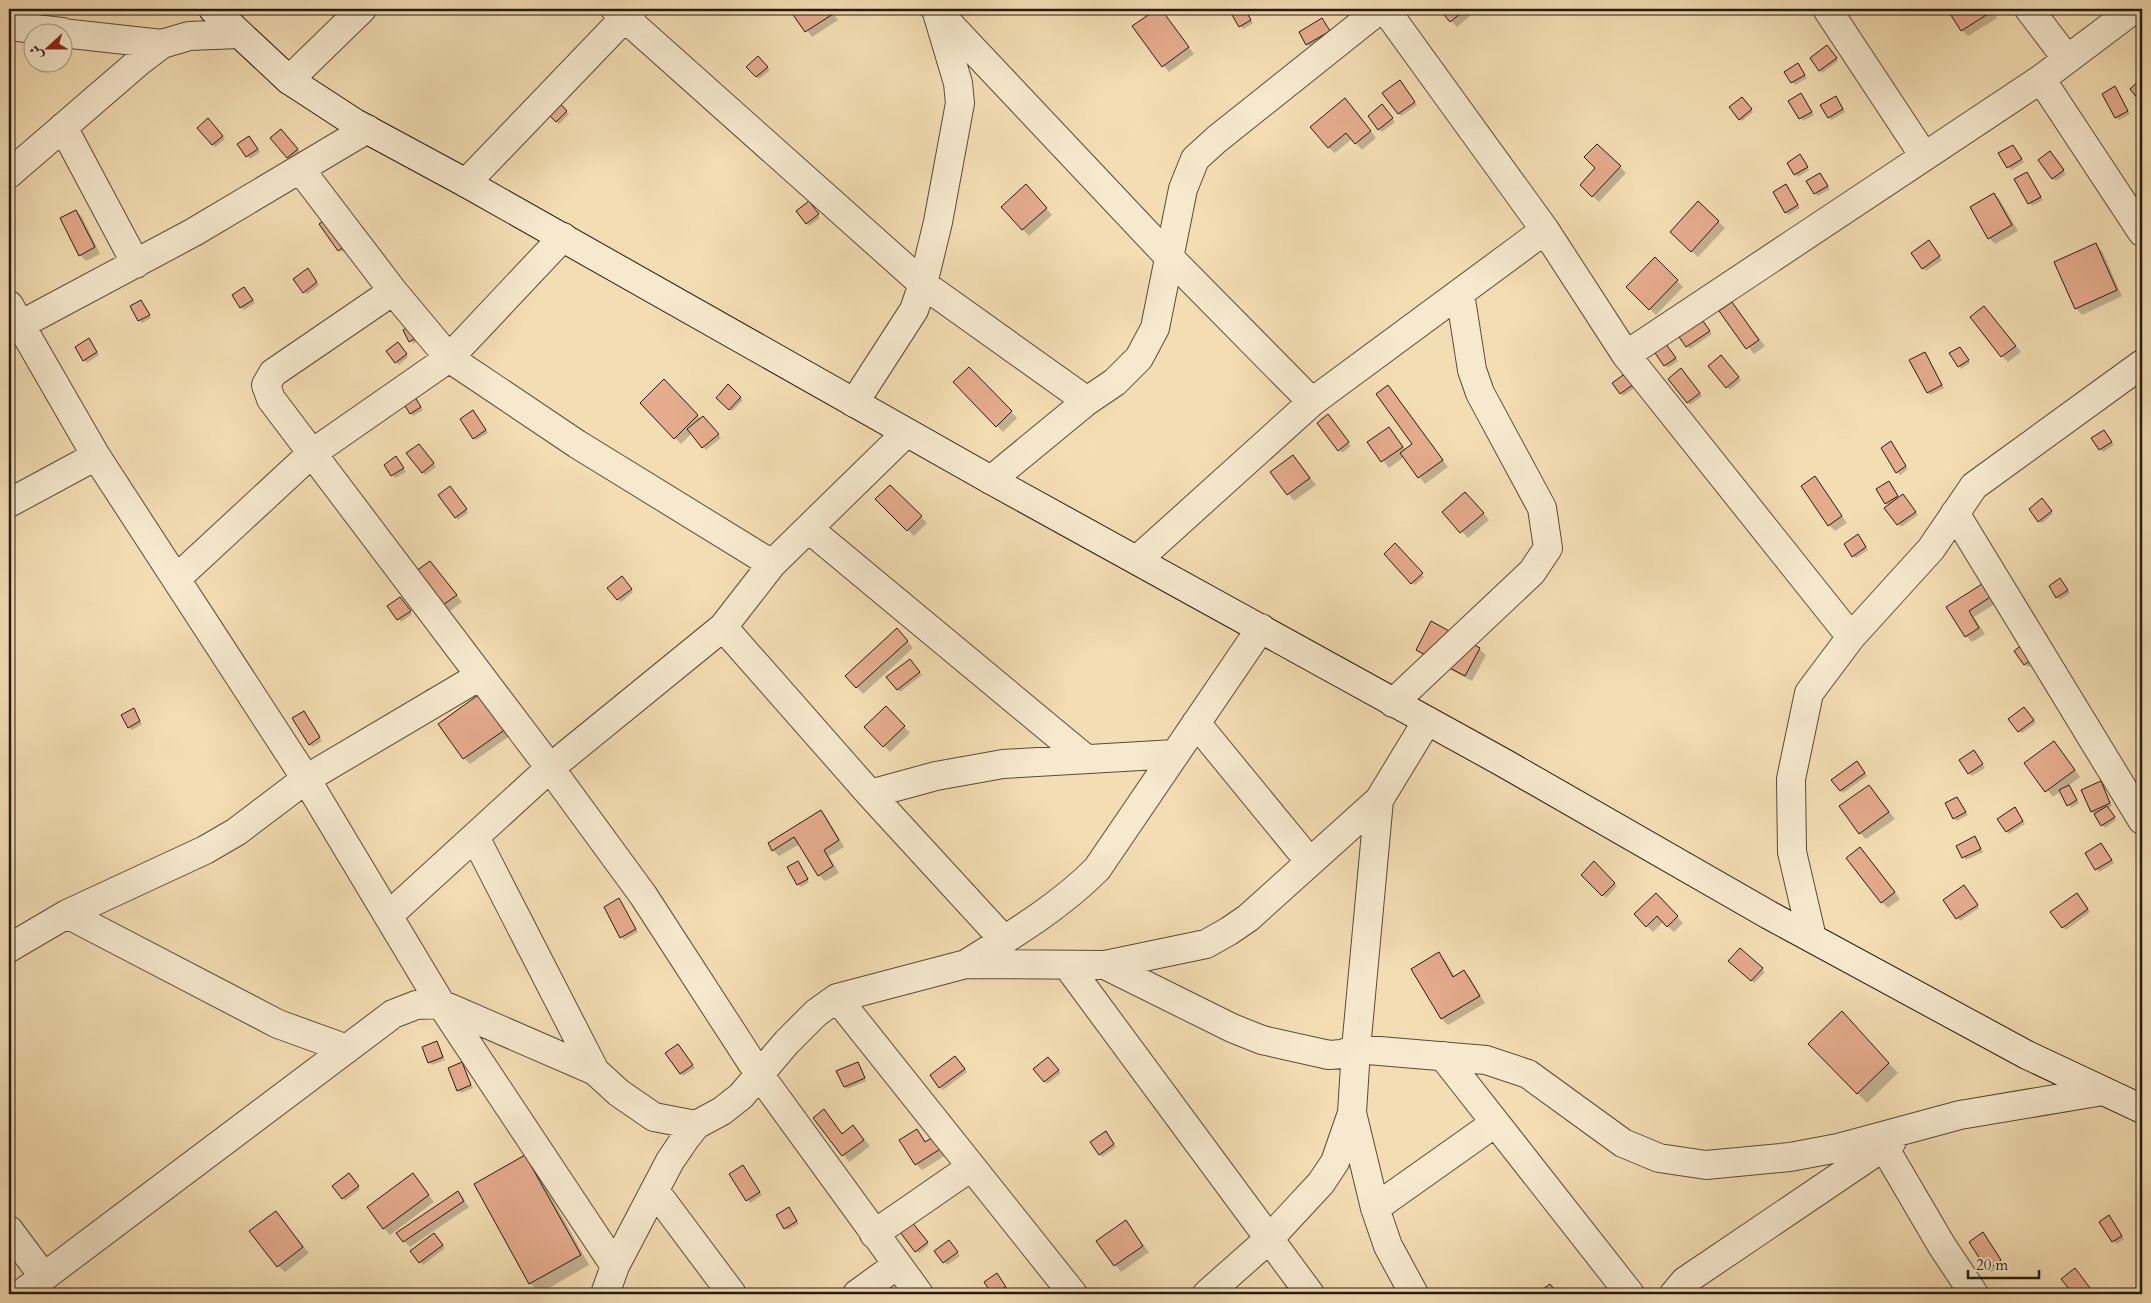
<svg xmlns="http://www.w3.org/2000/svg" width="2151" height="1303" font-family="Cardo,Amiri,serif">
<rect width="100%" height="100%" fill="#f3ddb3"/>
<filter id="stains"><feTurbulence type="fractalNoise" baseFrequency=".004" numOctaves="4"/><feColorMatrix values="0 0 0 0 .2 0 0 0 0 .09 0 0 0 0 .02 0 0 0 .5 -.17"/></filter>
<radialGradient id="worn" r=".72"><stop offset=".6" stop-color="#630" stop-opacity="0"/><stop offset="1" stop-color="#630" stop-opacity=".3"/></radialGradient>
<path fill="#0003" d="M9 9H13L16 14 9 18Z
M791 9H808L809 10 812 9H830L838 20 812 37Z
M1159 9H1168L1163 12 1194 54 1169 72 1134 27Z
M1440 9H1476L1477 10 1457 27Z
M1949 9H1991L1997 18 1968 36 1962 30Z
M1246 12 1253 23 1243 29 1233 16Z
M1322 19 1332 34 1310 47 1300 32Z
M1830 49 1838 61 1822 73 1820 70Z
M758 57 770 70 759 79 748 67Z
M1798 65 1807 78 1795 85 1786 73Z
M1403 84 1417 105 1401 116 1398 113Z
M2115 88 2130 114 2119 120 2116 117Z
M1804 98 1814 115 1803 121 1790 101Z
M1838 100 1845 112 1831 120 1829 117Z
M1744 101 1753 112 1742 121 1740 119Z
M557 102 569 114 559 124 547 112Z
M1351 106 1376 138 1362 150 1352 139 1335 153 1328 147Z
M1385 109 1395 122 1382 132 1379 129Z
M211 122 225 139 215 147 199 128Z
M284 133 300 152 290 160 272 138Z
M252 140 260 152 250 159 239 145Z
M1597 145 1626 173 1599 202 1581 185 1597 168Z
M2015 149 2024 162 2011 170 2000 154Z
M2053 155 2066 174 2056 181 2053 178Z
M1803 159 1809 170 1798 177 1795 174Z
M1820 174 1830 189 1818 196 1815 193Z
M2029 177 2043 200 2032 206 2016 180Z
M1786 186 1800 208 1788 215 1786 212Z
M1032 192 1052 215 1029 236 1002 207Z
M1994 194 2000 200 2018 231 1995 244 1989 238Z
M1698 203 1725 228 1698 257 1677 238Z
M812 206 820 218 809 226 807 223Z
M76 211 82 217 100 254 86 261 80 255Z
M328 219 349 248 342 252 339 250Z
M1931 245 1942 260 1926 271 1923 268Z
M2095 245 2102 251 2122 296 2082 315 2076 308Z
M1655 259 1683 287 1656 315 1628 287Z
M310 272 319 285 307 294 304 292Z
M247 291 255 303 244 310 241 307Z
M141 301 151 318 142 323 139 320Z
M1732 303 1765 346 1754 354 1721 312Z
M1984 307 2021 352 2008 362 2002 356Z
M1705 325 1712 334 1690 349 1680 337Z
M404 331 424 337 413 344Z
M91 343 99 355 87 363 84 360Z
M401 347 408 357 399 365 396 362Z
M1669 349 1678 361 1668 368 1656 353Z
M1963 351 1970 363 1961 369 1951 354Z
M1927 356 1944 388 1930 395 1928 392Z
M1724 360 1741 380 1730 390 1710 366Z
M969 369 1017 418 1003 432 955 382Z
M1683 373 1702 396 1690 405 1688 402Z
M1626 375 1636 387 1623 396 1621 393Z
M664 381 701 419 706 420 721 438 706 450 692 433 681 444 641 403Z
M728 386 743 400 732 411 718 398Z
M1388 387 1448 467 1425 484 1404 457 1389 468 1369 442 1388 428 1406 450 1414 444Z
M416 399 423 410 413 416 411 413Z
M475 414 488 433 476 440 474 438Z
M1330 418 1351 446 1342 453 1319 423Z
M2104 431 2114 445 2103 452 2093 438Z
M1891 443 1908 469 1900 475 1897 472Z
M422 448 436 467 425 475 423 472Z
M1293 456 1316 485 1294 501 1272 472Z
M399 461 406 472 395 478 385 465Z
M1815 478 1847 523 1835 531 1829 525Z
M1892 485 1899 499H1906L1918 515 1901 527 1886 508 1889 506 1886 503Z
M890 486 927 523 914 536 877 499Z
M453 491 468 513 458 520 456 517Z
M1472 499 1489 520 1468 538 1444 512Z
M2044 503 2053 514 2042 523 2039 521Z
M1860 539 1868 550 1856 558 1853 556Z
M1395 545 1424 577 1415 585 1386 554Z
M436 568 462 602 450 611 418 571Z
M1993 579 2006 597 1974 617 1985 634 1972 642 1966 636 1948 607Z
M624 581 633 592 621 602 609 588Z
M2063 583 2070 593 2060 600 2050 587Z
M403 601 412 614 401 622 389 606Z
M903 636 913 648 863 694 847 676Z
M1417 649H1479L1486 655 1472 681 1424 656Z
M2016 651 2039 659 2028 667Z
M912 664 922 675 900 692 898 689Z
M429 688 431 691 427 707 419 695Z
M481 695 511 735 470 764 464 758Z
M886 708 910 733 890 752 866 727Z
M134 710 142 724 132 730 129 727Z
M2027 711 2036 723 2022 733 2019 731Z
M304 712 322 741 312 747 310 744Z
M2060 749 2080 777 2068 786 2079 803 2071 808 2061 791 2053 797 2026 763Z
M1976 754 1985 768 1972 776 1969 773Z
M1860 766 1867 776 1843 793 1841 790Z
M2101 783 2112 806 2108 808 2116 820 2105 828 2092 811Z
M1869 786 1895 819 1866 839 1860 833Z
M1957 798 1968 815 1957 821 1954 818Z
M820 812 827 818 844 847 829 856 839 873 825 881 819 875 800 844 779 856 773 850Z
M2018 812 2025 824 2009 834 2007 831Z
M1975 838 1983 852 1966 860 1958 846Z
M2101 844 2114 863 2099 872 2087 853Z
M1866 855 1900 899 1888 908 1882 902Z
M1594 863 1617 886 1606 898 1583 875Z
M800 866 809 882 801 887 798 884Z
M1967 890 1979 908 1960 921 1945 900Z
M1656 895 1683 923 1674 932 1663 922 1653 932 1635 914Z
M2080 897 2090 912 2066 930 2063 927Z
M619 900 638 932 624 940 622 937Z
M1740 950 1765 972 1754 983 1730 961Z
M1439 954 1445 960 1455 977 1464 971 1470 978 1485 1003 1448 1025 1442 1019Z
M1851 1023 1898 1073 1867 1103 1810 1044Z
M437 1043 445 1060 432 1065 429 1062Z
M681 1048 695 1068 683 1076 681 1073Z
M1048 1059 1061 1073 1047 1084 1045 1081Z
M958 1060 967 1072 943 1090 940 1087Z
M857 1063 866 1081 847 1089 845 1087Z
M462 1064 473 1088 461 1093 458 1090Z
M824 1111 843 1134 853 1127 870 1146 849 1162 815 1118Z
M917 1130 927 1143 951 1152 922 1170 916 1164Z
M1108 1135 1116 1147 1102 1157 1100 1154Z
M525 1156 534 1166 589 1265 540 1293 530 1283Z
M745 1170 762 1195 750 1203 731 1175Z
M413 1175 434 1202 390 1235 384 1228Z
M351 1177 360 1189 345 1201 343 1198Z
M458 1193 469 1207 410 1247 404 1241Z
M791 1211 799 1224 788 1230 785 1228Z
M275 1212 309 1253 285 1272 278 1266Z
M909 1219 929 1245 919 1253 916 1251Z
M2112 1220 2124 1239 2116 1244 2101 1222Z
M1125 1222 1149 1252 1121 1272 1098 1241Z
M437 1237 445 1248 423 1265 412 1251Z
M1986 1237 2003 1264 1991 1272 1988 1269Z
M951 1245 960 1256 947 1265 936 1252Z
M999 1278 1007 1290 1001 1294H994L986 1282Z"/>
<path fill="#e4ab8d" stroke="#251b10" d="M789 9H829L833 14 805 32Z
M1157 9H1161L1189 47 1162 67 1132 26Z
M1242 9H1245L1251 20 1239 27 1232 15Z
M1439 9H1466L1450 22Z
M1947 9H1990L1991 12 1961 31Z
M1322 18 1330 31 1306 45 1299 32Z
M1827 45 1837 58 1819 71 1810 58Z
M758 56 768 67 756 77 746 67Z
M1798 63 1805 75 1791 83 1784 72Z
M2142 78V96L2138 99 2130 89Z
M1400 80 1415 102 1398 114 1382 93Z
M2115 86 2128 111 2115 118 2102 94Z
M1801 93 1812 112 1799 119 1788 101Z
M1836 96 1843 109 1828 118 1820 105Z
M1742 97 1752 109 1739 120 1729 107Z
M1345 98 1371 131 1355 144 1346 133 1328 148 1310 127Z
M557 100 567 111 556 122 546 112Z
M1382 104 1393 118 1378 130 1368 116Z
M208 118 223 136 212 145 197 128Z
M281 129 298 149 287 158 270 138Z
M249 136 258 149 246 157 237 144Z
M1597 144 1621 166 1592 197 1580 185 1595 168 1584 157Z
M2013 145 2022 159 2007 168 1998 153Z
M2050 151 2064 170 2052 179 2038 160Z
M1800 154 1808 167 1794 175 1787 163Z
M2027 172 2041 197 2028 204 2014 179Z
M1820 173 1828 186 1814 194 1806 181Z
M1026 184 1047 208 1022 230 1001 207Z
M1786 184 1798 205 1785 213 1773 192Z
M1994 193 2012 225 1988 239 1970 207Z
M809 201 819 214 806 224 796 211Z
M1698 201 1719 221 1691 252 1670 232Z
M76 210 95 247 79 256 60 218Z
M328 218 347 244 338 251 319 224Z
M1929 240 1940 256 1922 269 1911 253Z
M2096 243 2117 290 2075 309 2054 262Z
M1655 257 1678 280 1649 310 1626 287Z
M308 268 317 282 303 293 293 279Z
M244 287 253 300 240 308 232 295Z
M141 300 150 315 138 321 130 306Z
M1732 302 1759 340 1746 349 1719 311Z
M1984 306 2016 346 2001 357 1970 317Z
M1703 321 1710 331 1686 347 1679 337Z
M416 323 422 334 409 342 403 330Z
M89 338 97 352 83 361 75 347Z
M398 342 407 354 395 363 386 351Z
M1666 344 1676 358 1664 366 1655 353Z
M1960 347 1969 360 1958 367 1949 353Z
M1925 352 1942 385 1927 393 1909 360Z
M1721 355 1739 377 1726 388 1708 366Z
M969 367 1012 411 996 427 953 382Z
M1681 368 1700 393 1687 403 1668 379Z
M1626 373 1634 384 1620 394 1612 383Z
M664 379 698 415 674 439 640 403Z
M728 384 741 397 729 410 716 398Z
M1388 385 1443 460 1418 478 1400 453 1412 444 1376 394Z
M413 394 421 407 410 414 402 401Z
M473 410 486 430 473 439 460 419Z
M1328 414 1349 442 1338 451 1317 423Z
M703 416 719 434 702 448 687 429Z
M1389 427 1403 447 1381 462 1367 442Z
M2104 430 2112 442 2099 450 2091 438Z
M1891 441 1906 466 1896 473 1881 448Z
M419 444 434 463 422 473 406 453Z
M1293 455 1310 478 1287 495 1270 472Z
M396 456 404 468 391 476 384 465Z
M1815 476 1842 516 1828 526 1801 486Z
M1889 481 1898 496 1885 504 1876 489Z
M890 485 922 516 907 531 875 499Z
M450 486 467 509 455 518 438 495Z
M1465 492 1484 513 1460 533 1442 512Z
M1903 494 1916 512 1897 525 1884 508Z
M2042 498 2052 511 2038 522 2029 509Z
M1858 534 1866 547 1852 557 1844 544Z
M1395 543 1423 573 1411 584 1384 554Z
M430 561 457 595 443 605 416 571Z
M622 576 632 589 617 600 607 588Z
M1993 577 2001 590 1969 611 1979 628 1965 637 1946 607Z
M2060 578 2068 590 2056 598 2049 586Z
M400 597 411 611 397 620 387 606Z
M1431 621 1480 648 1465 676 1416 650Z
M897 628 908 641 856 688 845 676Z
M2027 641 2038 655 2024 665 2014 651Z
M910 659 920 672 897 690 886 677Z
M481 693 506 729 463 759 438 724Z
M886 706 905 726 883 747 864 727Z
M2024 707 2034 720 2018 732 2008 719Z
M134 708 140 721 128 728 121 715Z
M304 711 320 737 309 745 292 718Z
M2054 741 2075 770 2045 792 2024 763Z
M1974 750 1983 764 1968 774 1959 760Z
M1857 761 1865 773 1840 791 1831 780Z
M2101 781 2110 803 2091 812 2081 790Z
M1869 785 1889 812 1859 834 1839 806Z
M2069 785 2077 800 2067 806 2059 790Z
M1957 797 1966 812 1953 819 1945 803Z
M2107 806 2115 817 2101 826 2094 814Z
M2015 807 2023 821 2006 832 1997 819Z
M821 810 839 840 824 850 833 866 818 876 794 837 772 851 768 843Z
M1975 836 1981 849 1962 858 1956 846Z
M2101 843 2112 860 2095 870 2085 853Z
M1860 847 1895 892 1881 903 1846 858Z
M798 861 808 879 797 885 787 867Z
M1594 861 1615 883 1602 896 1581 875Z
M1964 885 1978 905 1956 919 1943 900Z
M1656 893 1678 916 1667 927 1657 916 1646 927 1634 914Z
M2077 893 2088 909 2062 928 2050 912Z
M619 898 636 929 620 938 604 907Z
M1740 948 1763 968 1751 981 1728 961Z
M1439 952 1453 977 1464 970 1480 996 1441 1019 1411 969Z
M1842 1011 1889 1063 1857 1094 1808 1044Z
M437 1041 443 1057 428 1063 422 1047Z
M678 1044 693 1065 680 1074 665 1053Z
M955 1056 965 1069 939 1088 930 1075Z
M1048 1057 1059 1070 1044 1082 1033 1069Z
M462 1062 471 1085 457 1091 448 1068Z
M858 1062 865 1078 844 1087 836 1071Z
M824 1109 842 1134 853 1125 864 1140 842 1156 813 1118Z
M917 1129 925 1142 938 1134 945 1146 915 1165 899 1140Z
M1106 1131 1114 1144 1099 1155 1090 1142Z
M525 1155 581 1255 529 1284 474 1184Z
M743 1165 760 1192 746 1201 729 1174Z
M349 1173 359 1186 342 1199 332 1186Z
M413 1173 429 1195 383 1229 367 1207Z
M458 1191 464 1201 403 1242 396 1233Z
M789 1207 797 1221 784 1229 776 1215Z
M276 1211 303 1247 277 1267 249 1231Z
M906 1215 928 1242 915 1252 894 1224Z
M2109 1215 2122 1236 2112 1242 2099 1222Z
M1126 1220 1143 1246 1114 1266 1096 1241Z
M1983 1232 2001 1260 1987 1270 1969 1242Z
M434 1233 443 1245 419 1263 410 1251Z
M949 1240 958 1252 943 1263 934 1251Z
M2075 1268 2093 1292 2090 1294H2073L2061 1279Z
M997 1273 1006 1287 992 1294 984 1282Z
M1550 1284 1558 1294H1536Z"/>
<g fill="none" stroke-linecap="round" stroke-linejoin="round">
<defs>
<path id="street" d="M615 9 923 284 1087 401
M935 9 1169 257 1312 402
M1385 9 1545 230 1626 355 1851 637
M1827 9 1924 156
M2029 9 2067 59
M9 26 62 32
M62 33 162 44
M2041 79 2142 232
M289 80 362 9
M63 127 136 264
M300 169 393 291 449 358 577 444 772 564
M9 174 141 60 162 44 189 36 239 34
M466 183 633 9
M393 291 273 373 266 385 271 399 550 768 643 895 759 1074 919 1294
M9 305 96 456 306 779 441 1004 615 1266
M20 325 194 232 367 129
M1626 355 2041 79 2134 9
M854 403 914 310 923 284 938 222 960 103 958 83 938 16
M991 480 1087 401 1115 382 1139 358 1155 328 1183 189 1195 159 1217 139 1380 9
M9 503 96 456
M1955 513 2142 820
M809 529 1086 759
M1137 560 1312 402 1545 230
M176 579 311 454 449 358 563 237
M723 627 870 794 1004 940
M1393 703 1532 572 1548 548 1542 508 1480 393 1472 370 1460 293
M1196 723 1310 862
M870 794 936 776 1003 764 1175 754
M475 837 595 1071
M67 914 278 1024 347 1049
M388 916 550 768 723 627 772 564 906 433
M1812 938 1792 852 1791 779 1809 693 1851 637 1931 549 1974 486 2142 364
M9 948 67 914 205 850 236 832 306 779 480 676
M966 964C1012 935 1058 908 1097 869L1261 628
M1067 965 1310 1294
M1105 965 1232 1028 1262 1040 1329 1055 1342 1054 1356 1049 1486 1060 1528 1074 1623 1143 1659 1158 1706 1165 1790 1157 1838 1148 1960 1115 2103 1091
M837 998 1073 1294
M1443 1056 1630 1294
M1352 1113 1375 1208 1388 1246 1414 1294
M1884 1147 1942 1246 1974 1294
M655 1191 732 1294
M1375 1208 1495 1123
M9 1230 44 1277
M874 1234 971 1167
M21 1294 393 1014 416 1005 441 1004 595 1071 619 1093 654 1117 696 1125
M605 1294 615 1266 670 1161 685 1139 696 1125 722 1111 741 1096 787 1042 816 1013 837 998 966 964 1105 965 1206 944 1229 931 1248 918 1379 800 1427 721
M857 1294 897 1265
M1207 1294 1269 1239 1321 1183 1335 1162 1352 1113 1356 1049 1379 800
M1674 1294 1685 1281 1892 1141"/>
<path id="secondary" d="M213 9 289 80 355 123 466 183 991 480 1504 763 1769 915 2027 1055 2142 1109"/>
</defs>
<use href="#street" stroke="#584c39" stroke-width="30"/>
<use href="#secondary" stroke="#251b10" stroke-width="30"/>
<use href="#street" stroke="#f7e9ce" stroke-width="28"/>
<use href="#secondary" stroke="#f7e9ce" stroke-width="28"/>
</g>
<rect width="2151" height="1303" fill="none" stroke="#f3ddb3" stroke-width="30"/>
<rect x="10" y="10" width="2131" height="1283" fill="none" stroke="#251b10" stroke-width="2.5"/>
<rect x="15" y="15" width="2121" height="1273" fill="none" stroke="#251b10"/>
<g transform="translate(48 48) rotate(249)"><circle r="24" fill="#f7e9ce" stroke="#a39782"/>
<path d="M0-4L9 19L0 12L-9 19Z" fill="#8f2418"/>
<text y="-8" font-size="14" font-weight="bold" text-anchor="middle" fill="#251b10">ش</text>
</g>
<path d="M1968 1270v8h71v-8" fill="none" stroke="#251b10" stroke-width="2.5"/>
<text x="1976" y="1270" font-size="15" fill="#251b10" stroke="#f7e9ce" stroke-width="4" paint-order="stroke">20 m</text>
<rect width="100%" height="100%" filter="url(#stains)"/>
<rect width="100%" height="100%" fill="url(#worn)"/>
</svg>
